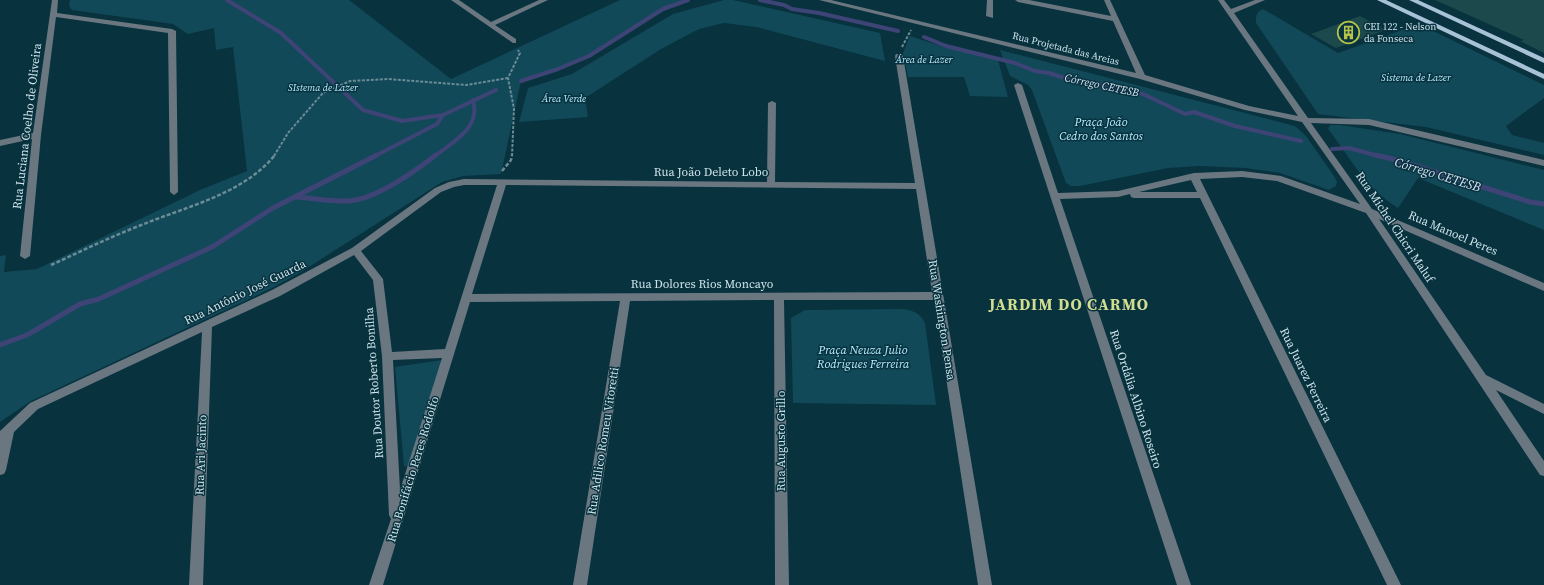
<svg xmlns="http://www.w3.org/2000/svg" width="1544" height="585" font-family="'Source Serif 4',serif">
<rect width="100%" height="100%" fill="#07323e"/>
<path fill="#114959" d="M70 0H349L451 79 620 0H688L663 9 589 56 558 69 521 81 501 174 463 176 442 182 301 272 272 288 31 401 0 422V256L6 255 4 272 37 269 200 190 247 171 233 47 216 50 214 28 188 34 173 24 72 10 69 6Z
M724 0H733L880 33 885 61 756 27 724 23 699 29 661 49 585 98 588 117 519 122 528 88 572 74 673 14Z
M1263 9 1338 53 1419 24 1544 85V98L1506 126 1512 135 1544 143V155L1426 127 1318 114 1256 23C1256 16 1256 12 1263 9Z
M910 36 944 47 998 60 1008 97 970 96 964 77H908L903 53Z
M1000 50 1295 126 1306 136 1334 176 1337 182 1336 186 1329 190 1280 173 1246 168 1200 166 1168 168 1080 186H1071L1066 183 1032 90 1028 85 1010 76Z
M1330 125H1340L1400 134 1544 170V230L1418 178 1398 208C1363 186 1353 161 1328 129Z
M904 309C914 311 920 313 925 323L936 405 793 403 791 318 805 310Z
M442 360 412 467 404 466 395 367Z"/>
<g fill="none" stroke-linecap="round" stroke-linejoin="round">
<path stroke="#3e4476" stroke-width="4" d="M227 0 281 33 363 110 402 121 443 115
M760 0 784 5 792 9 819 13 898 31
M924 37 946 46 1015 63 1035 71 1049 73 1074 81 1091 82 1143 94 1185 114 1194 112 1235 126 1301 141
M521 81 558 69 589 56 663 9 688 0
M1332 149 1349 148 1378 156
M375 156 437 124 443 115 496 90
M435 156C454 141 481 128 473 100"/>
<path stroke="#3e4476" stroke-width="5" d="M1375 155 1397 160 1530 202 1544 204
M296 197C314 198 331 202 349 201 377 199 414 172 436 155
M0 345 27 335 80 304 99 299 212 247 273 208 377 155"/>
</g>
<path fill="#1c494b" d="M1435 0H1544V53L1520 41 1524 40Z
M1360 16 1386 30 1336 48 1311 34Z"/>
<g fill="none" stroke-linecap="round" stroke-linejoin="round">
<path stroke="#6b8b95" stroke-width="2" stroke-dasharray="3 1.5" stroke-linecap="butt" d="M902 47 911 30
M274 156 288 133 323 93 350 81 388 79 466 85 508 78
M512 156 514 109 508 78 520 53 518 50"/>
<path stroke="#6b8b95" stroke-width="2.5" stroke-dasharray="4 2" stroke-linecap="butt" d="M502 171 511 160 512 155
M51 265C82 251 112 236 144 224 188 206 243 194 275 155"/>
<path fill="#6a7781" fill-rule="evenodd" d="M52 0H58L57 13 172 29 176 31 178 192 174 195 170 192 168 33 56 17 41 135 30 256 25 259 20 256 32 139 0 146V140L33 133Z
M451 0H459L491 22 539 0H548L495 25 516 39V43H513Z
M819 0H831L1136 73 1113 21 1018 2 1015 0H1029L1111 16 1104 0H1110L1145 75 1249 106 1298 116 1218 0H1224L1231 9 1255 0H1265L1234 13 1308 118 1369 119 1544 160V166L1369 125 1311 123 1372 209 1544 283V291L1379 219 1486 375 1544 404V414L1496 390 1544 461V476L1540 475 1366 213 1277 181 1242 177 1200 179 1401 585H1387L1200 198H1134L1131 197 1130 194 1118 197 1060 199 1191 585H1177L1014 85 1018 83 1022 85 1058 193 1118 191 1194 173 1242 171 1281 176 1360 204 1302 122 1245 110 1140 79ZM1191 180 1197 192H1139Z
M987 0H993V18L986 16Z
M896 54H902L903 56 992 585H978L934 300H784L789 585H775L774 300 630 301 587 585H573L620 301 470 302 383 585H369L391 519 389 515 382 356 373 280 354 255 280 296 212 327 203 585H189L202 332 38 409 14 432 6 470 4 474 0 475V431L30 403 272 290 352 248 435 188 449 182 464 179 767 182 768 103 772 101 776 103 775 182 915 183 895 56ZM464 185H497L445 349 392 352 383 279 361 251 441 192 454 187ZM506 185 916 189 932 292 472 294ZM442 358 400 490 393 360Z"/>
<path fill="#a7c1d7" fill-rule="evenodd" d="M1377 0H1386L1544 74V79Z
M1409 0H1418L1544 58V63Z"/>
</g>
<defs>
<symbol id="building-ring" viewBox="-11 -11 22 22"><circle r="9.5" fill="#07323e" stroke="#b4c24a" stroke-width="1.5"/><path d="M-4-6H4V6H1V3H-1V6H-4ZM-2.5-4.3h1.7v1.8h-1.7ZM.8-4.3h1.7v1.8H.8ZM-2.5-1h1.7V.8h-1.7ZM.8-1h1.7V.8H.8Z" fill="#b4c24a"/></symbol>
</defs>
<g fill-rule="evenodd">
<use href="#building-ring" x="1336" y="20" width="25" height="25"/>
</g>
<g text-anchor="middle" stroke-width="3" stroke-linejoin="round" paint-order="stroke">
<g font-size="10" fill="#cde2ea" stroke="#07323e" text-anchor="start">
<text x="1364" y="30">CEI 122 - Nelson<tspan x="1364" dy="12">da Fonseca</tspan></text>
</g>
<g font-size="10" fill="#cde2ea" stroke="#07323e">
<text transform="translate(1066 48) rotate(14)" y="4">Rua Projetada das Areias</text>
</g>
<g font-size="10" font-style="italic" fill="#b5ecff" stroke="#07323e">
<text x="924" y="63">Área de Lazer</text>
<text x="1416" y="81">Sistema de Lazer</text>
<text x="323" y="91">SIstema de Lazer</text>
<text x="564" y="102">Área Verde</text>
</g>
<g font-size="11" font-style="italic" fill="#d5e0f4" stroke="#07323e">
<text transform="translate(1102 85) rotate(12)" y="4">Córrego CETESB</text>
</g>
<g font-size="12" font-style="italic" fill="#b5ecff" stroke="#07323e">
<text x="1101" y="126">Praça João<tspan x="1101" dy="14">Cedro dos Santos</tspan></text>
<text x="863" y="354">Praça Neuza Julio<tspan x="863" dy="14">Rodrigues Ferreira</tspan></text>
</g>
<g font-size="12" fill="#cde2ea" stroke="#07323e">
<text transform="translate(27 126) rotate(-83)" y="4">Rua Luciana Coelho de Oliveira</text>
<text x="711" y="176">Rua João Deleto Lobo</text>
<text transform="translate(1395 227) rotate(56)" y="4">Rua Michel Chicri Maluf</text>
<text transform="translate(1453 233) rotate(23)" y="4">Rua Manoel Peres</text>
<text x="702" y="288">Rua Dolores Rios Moncayo</text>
<text transform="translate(245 292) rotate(-26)" y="4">Rua Antônio José Guarda</text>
<text transform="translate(942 320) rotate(81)" y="4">Rua Washington Pensa</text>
<text transform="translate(1306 375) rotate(64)" y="4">Rua Juarez Ferreira</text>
<text transform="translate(374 383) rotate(-94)" y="4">Rua Doutor Roberto Bonilha</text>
<text transform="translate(1136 399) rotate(72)" y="4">Rua Ordália Albino Roseiro</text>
<text transform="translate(603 441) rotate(-81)" y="4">Rua Adilico Romeu Vitoretti</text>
<text transform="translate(781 441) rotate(-90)" y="4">Rua Augusto Grillo</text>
<text transform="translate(201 455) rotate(-88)" y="4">Rua Ari Jacinto</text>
<text transform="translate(413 469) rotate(-73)" y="4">Rua Bonifácio Peres Rodolfo</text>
</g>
<g font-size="13" font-style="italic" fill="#d5e0f4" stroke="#07323e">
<text transform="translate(1438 174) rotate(17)" y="5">Córrego CETESB</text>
</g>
<g font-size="16" font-weight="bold" letter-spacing="1" fill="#d1dd90" stroke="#07323e">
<text x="1069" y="310">JARDIM DO CARMO</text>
</g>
</g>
</svg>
